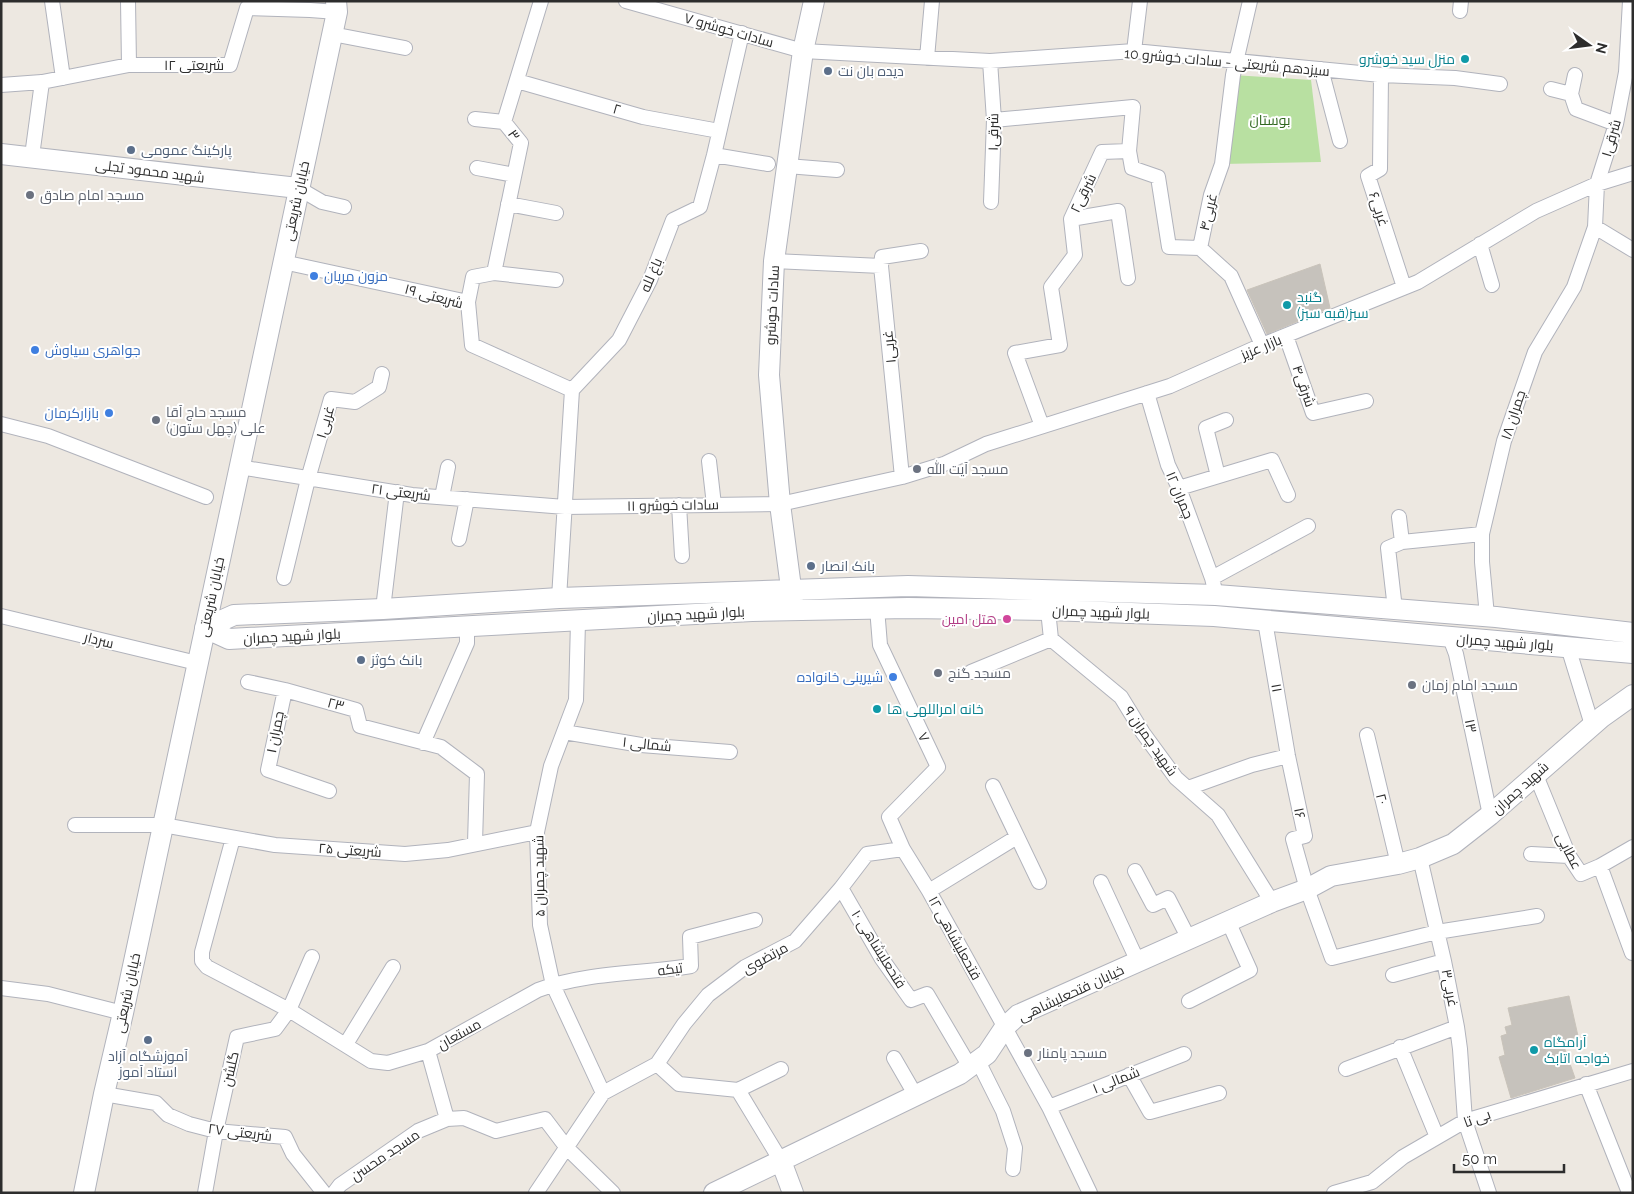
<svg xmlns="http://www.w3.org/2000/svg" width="1634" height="1194" font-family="Raleway,Cairo,sans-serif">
<rect width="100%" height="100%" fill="#ede8e1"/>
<path fill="#b8e0a1" d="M1233 75 1311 80 1321 162 1222 164Z"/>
<path fill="#c6c2bc" stroke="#c9c3ba" d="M1320 264 1330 308 1267 334 1247 290Z
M1569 996 1578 1036 1563 1044 1575 1078 1511 1098 1499 1057 1505 1055 1501 1036 1507 1034 1505 1027 1512 1025 1508 1008Z"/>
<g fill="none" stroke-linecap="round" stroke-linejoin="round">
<defs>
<path id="street" d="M52 1 63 78
M128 1 129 65
M626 1 803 51 990 61 1134 51 1381 75 1455 78 1500 84
M1250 1 1233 75 1222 164 1211 195 1200 248 1231 276 1262 345
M1630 1 1626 72 1616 124 1597 184 1595 227 1633 250
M1460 11 1461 1
M332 34 405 48
M1134 51 1140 1
M927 58 932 1
M990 61 994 120 991 202
M1321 69 1340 141
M1381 75 1380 169 1368 176 1404 287
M517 81 643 117 719 131
M1 85 42 82 129 65H230L247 8 310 10 337 12
M1551 89 1571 94 1576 109 1616 124
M1571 94 1575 75
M475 119 504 122
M994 120 1133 107 1129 151 1102 152 1071 219 1075 255 1051 287 1060 345 1015 353 1042 426
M1129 151 1132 168 1158 177 1169 247 1200 248
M714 155 768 164
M32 156 42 82
M787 166 837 170
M477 168 514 175
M298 188 322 202 344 207
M508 204 556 213
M1071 219 1118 211 1128 278
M1480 244 1492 285
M774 261 881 266
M283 262 468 302 472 345 572 390
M494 273 556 280
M468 302 473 277 494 273 521 143 504 122 541 1
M1286 336 1313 413 1366 401
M572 390 619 340 650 280 673 220 700 207 714 155 742 33
M1147 393 1168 465 1179 488 1212 578 1216 595
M1 424 48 436 206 497
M709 461 714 505
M239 467 412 495 565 507 780 504 902 477 944 464 986 444 1170 386 1262 345 1418 282 1536 211 1597 184 1633 173
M1218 476 1206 428 1226 420
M902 477 881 266 882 257 921 251
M1179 488 1272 460 1288 495
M442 497 448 467
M679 505 682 556
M1399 517 1402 542
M459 539 467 499
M284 578 308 479 331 399 355 402 379 387 382 374
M1212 578 1308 526
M559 598 572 390
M877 608 880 645 938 767 889 817 903 849 929 891 1049 1107 1090 1193
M383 609 397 492
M1395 609 1388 548 1402 542 1482 534
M1048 610 1051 639 1121 697 1143 733 1176 778 1218 815 1272 902
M1 616 197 663
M1487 616 1482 562V534L1504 441 1535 352 1574 287 1595 227
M578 621 576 700 551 766 537 832 540 925 553 985 603 1093
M1265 621 1288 756 1305 836 1293 839 1307 889 1332 958 1437 932 1537 916
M1450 638 1456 654 1490 815
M1568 647 1592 725
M971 672 1051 639
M248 682 285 690 356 710 360 726 441 747 477 774 475 843
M285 690 268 770 329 791
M564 732 641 745 730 752
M1367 735 1398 864
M423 743 467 643V627
M1535 773 1569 856 1581 874 1600 866 1633 847
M993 786 1039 882
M1188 788 1252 765 1288 756
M75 825H163L275 845 405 854 448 850 537 832
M233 838 202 952V961L207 967 289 1010 371 1061 388 1063 428 1051
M1531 854 1569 856
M1420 858 1444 961 1457 1027 1460 1049 1465 1121 1489 1193
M1600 866 1632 953
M1135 871 1153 905 1168 898 1189 939
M1101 882 1138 962
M841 888 882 959 911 1000 927 994 970 1067
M929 891 1017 837
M1393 975 1444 961
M1 988 48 994 123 1013
M1189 1001 1250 970 1228 921
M346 1044 393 967
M1400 1047 1437 1137
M894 1058 916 1096
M978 1061 1003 1111 1015 1148 1013 1169
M657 1064 684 1024 708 995 745 967 795 941 841 888 867 854 903 849
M1346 1069 1457 1027
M1129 1075 1150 1112 1219 1093
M1586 1084 1628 1190
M738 1090 781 1069
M104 1094 156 1103 168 1115 189 1124 216 1131 285 1137 293 1154 324 1193
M1049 1107 1184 1054
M447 1119 428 1051 538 990C586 972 641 974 691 966L690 937 755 920
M205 1193 216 1131 237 1037 275 1029 289 1010 312 957
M334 1193 340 1185 418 1131 447 1119 464 1118 496 1131 545 1119 567 1148 613 1193
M536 1193 603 1093 657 1064 679 1084 738 1090 781 1161
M1334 1193 1372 1182 1403 1157 1465 1121 1633 1071"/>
<path id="secondary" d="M1 154 298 188
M793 603 780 504 769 375 774 261 803 51 814 1
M205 628 234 615 383 609 559 598 908 586 1216 595 1496 617 1633 633
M205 628 229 639 752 611 908 608 1048 610 1214 616 1633 653
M781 1161 793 1193
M84 1193 104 1094 123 1013 337 12 336 1
M714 1193 960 1074 987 1054 1005 1027 1018 1015 1272 902 1307 889 1331 876 1398 864 1420 858 1453 844 1490 815 1602 717 1633 695"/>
</defs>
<use href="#street" stroke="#b1b3bc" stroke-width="16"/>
<use href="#secondary" stroke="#b1b3bc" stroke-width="22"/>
<use href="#street" stroke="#fff" stroke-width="14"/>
<use href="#secondary" stroke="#fff" stroke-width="20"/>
</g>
<g fill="#0f9aa8" stroke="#fff" stroke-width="2">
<circle cx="1465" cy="59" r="5"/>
<circle cx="1287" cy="305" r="5"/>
<circle cx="877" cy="709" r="5"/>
<circle cx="1534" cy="1050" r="5"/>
</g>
<g fill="#5c6f8a" stroke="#fff" stroke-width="2">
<circle cx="828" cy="71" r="5"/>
<circle cx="131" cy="150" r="5"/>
<circle cx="811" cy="566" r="5"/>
<circle cx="361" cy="660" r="5"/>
<circle cx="148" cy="1040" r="5"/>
</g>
<g fill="#6b7280" stroke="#fff" stroke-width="2">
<circle cx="30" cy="195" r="5"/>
<circle cx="156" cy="420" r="5"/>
<circle cx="917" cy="469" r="5"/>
<circle cx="938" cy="673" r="5"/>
<circle cx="1412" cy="685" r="5"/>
<circle cx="1028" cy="1053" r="5"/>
</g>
<g fill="#3f7fe0" stroke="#fff" stroke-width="2">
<circle cx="314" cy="276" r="5"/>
<circle cx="35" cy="350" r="5"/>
<circle cx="109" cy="413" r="5"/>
<circle cx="893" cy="677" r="5"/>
</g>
<circle fill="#d1479c" stroke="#fff" stroke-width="2" cx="1007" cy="619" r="5"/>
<g text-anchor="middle" stroke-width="4" stroke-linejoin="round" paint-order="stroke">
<g font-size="14" fill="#2d2d2d" stroke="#fff">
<text transform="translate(729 30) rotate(16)" y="5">سادات خوشرو ۷</text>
<text transform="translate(1227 62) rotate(5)" y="5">سیزدهم شریعتی - سادات خوشرو 10</text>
<text x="194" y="70">شریعتی ۱۲</text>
<text transform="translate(617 109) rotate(16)" y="5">۲</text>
<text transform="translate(993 132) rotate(-89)" y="5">شرقی۱</text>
<text transform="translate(514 135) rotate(56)" y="5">۳</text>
<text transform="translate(1611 138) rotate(-74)" y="5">شرقی۱</text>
<text transform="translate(150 171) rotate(7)" y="5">شهید محمود تجلی</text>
<text transform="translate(1083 193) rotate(-64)" y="5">شرقی۲</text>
<text transform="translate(296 201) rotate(-78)" y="5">خیابان شریعتی</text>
<text transform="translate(1379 209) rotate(72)" y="5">غربی۶</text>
<text transform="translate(1208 212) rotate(-77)" y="5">غربی۴</text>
<text transform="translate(651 275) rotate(-67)" y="5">باغ لله</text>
<text transform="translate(434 296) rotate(15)" y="5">شریعتی ۱۹</text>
<text transform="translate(772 305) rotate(-87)" y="5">سادات خوشرو</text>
<text transform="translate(889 347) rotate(-96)" y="5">غربی۱</text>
<text transform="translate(1261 347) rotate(-23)" y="5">بازار عزیز</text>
<text transform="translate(1304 386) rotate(71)" y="5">شرقی۴</text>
<text transform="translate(1513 415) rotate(-72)" y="5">چمران ۱۸</text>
<text transform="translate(325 422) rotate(-74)" y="5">غربی۱</text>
<text transform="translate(401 492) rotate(7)" y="5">شریعتی ۲۱</text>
<text transform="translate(1180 495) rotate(67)" y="5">چمران ۱۲</text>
<text transform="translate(673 505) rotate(-1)" y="5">سادات خوشرو ۱۱</text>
<text transform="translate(211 597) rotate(-78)" y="5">خیابان شریعتی</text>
<text transform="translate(1101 612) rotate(2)" y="5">بلوار شهید چمران</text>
<text transform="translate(696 614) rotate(-3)" y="5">بلوار شهید چمران</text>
<text transform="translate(292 636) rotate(-3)" y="5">بلوار شهید چمران</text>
<text transform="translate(99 640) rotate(14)" y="5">سردار</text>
<text transform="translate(1505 642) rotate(4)" y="5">بلوار شهید چمران</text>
<text transform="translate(1277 688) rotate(80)" y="5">۱۱</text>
<text transform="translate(336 704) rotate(15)" y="5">۲۳</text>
<text transform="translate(1471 726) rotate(78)" y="5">۱۳</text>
<text transform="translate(275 732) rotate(-79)" y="5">چمران ۱</text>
<text transform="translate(924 737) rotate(64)" y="5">۷</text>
<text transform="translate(1151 741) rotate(55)" y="5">شهید چمران ۹</text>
<text transform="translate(647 744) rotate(6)" y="5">شمالی ۱</text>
<text transform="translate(1520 788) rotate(-42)" y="5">شهید چمران</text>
<text transform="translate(1382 799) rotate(76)" y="5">۲۰</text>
<text transform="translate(1300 813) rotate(78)" y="5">۱۶</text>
<text transform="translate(350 850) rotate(4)" y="5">شریعتی ۲۵</text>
<text transform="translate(1569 851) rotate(63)" y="5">عطایی</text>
<text transform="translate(539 876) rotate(-91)" y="5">شهید چمران ۵</text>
<text transform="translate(955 938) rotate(61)" y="5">فتحعلیشاهی ۱۲</text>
<text transform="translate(879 949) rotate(58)" y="5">فتحعلیشاهی ۱۰</text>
<text transform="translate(765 958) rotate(-29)" y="5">مرتضوی</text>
<text transform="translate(670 969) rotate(-8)" y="5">تیکه</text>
<text transform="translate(1450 988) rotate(79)" y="5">غربی۳</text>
<text transform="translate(127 993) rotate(-78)" y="5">خیابان شریعتی</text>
<text transform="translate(1071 993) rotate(-25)" y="5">خیابان فتحعلیشاهی</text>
<text transform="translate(459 1034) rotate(-29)" y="5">مستعان</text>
<text transform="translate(230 1069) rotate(-77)" y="5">گلشن</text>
<text transform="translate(1116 1080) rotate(-22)" y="5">۱ شمالی</text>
<text transform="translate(1477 1118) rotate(-20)" y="5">بی تا</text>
<text transform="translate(240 1132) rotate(7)" y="5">شریعتی ۲۷</text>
<text transform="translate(385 1155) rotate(-34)" y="5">مسجد محسن</text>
</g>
<g font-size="14" fill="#0d838f" stroke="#fff" text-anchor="start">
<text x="1455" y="64" text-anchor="end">منزل سید خوشرو</text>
<text x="1297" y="302">گنبد<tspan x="1297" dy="16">سبز(قبه سبز)</tspan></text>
<text x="887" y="714">خانه امراللهی ها</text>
<text x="1544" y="1047">آرامگاه<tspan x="1544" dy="16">خواجه اتابک</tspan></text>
</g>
<g font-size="14" fill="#4e5e75" stroke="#fff" text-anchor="start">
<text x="838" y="76">دیده بان نت</text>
<text x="141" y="155">پارکینگ عمومی</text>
<text x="821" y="571">بانک انصار</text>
<text x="371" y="665">بانک کوثز</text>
<text x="148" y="1061" text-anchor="middle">آموزشگاه آزاد<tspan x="148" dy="16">استاد آموز</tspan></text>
</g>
<g font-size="14" fill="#316720" stroke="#fff">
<text x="1270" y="125">بوستان</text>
</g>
<g font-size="14" fill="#5b616d" stroke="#fff" text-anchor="start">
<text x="40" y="200">مسجد امام صادق</text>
<text x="166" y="417">مسجد حاج آقا<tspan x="166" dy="16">علی (چهل ستون)</tspan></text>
<text x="927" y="474">مسجد آیت الله</text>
<text x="948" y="678">مسجد گنج</text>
<text x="1422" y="690">مسجد امام زمان</text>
<text x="1038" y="1058">مسجد پامنار</text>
</g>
<g font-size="14" fill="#366cbe" stroke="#fff" text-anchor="start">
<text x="324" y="281">مزون مریان</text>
<text x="45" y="355">جواهری سیاوش</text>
<text x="99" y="418" text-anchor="end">بازارکرمان</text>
<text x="883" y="682" text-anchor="end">شیرینی خانواده</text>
</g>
<g font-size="14" fill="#b23c85" stroke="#fff" text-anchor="end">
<text x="997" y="624">هتل امین</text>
</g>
</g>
<rect width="1634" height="1194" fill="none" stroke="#2d2d2d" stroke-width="5"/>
<g transform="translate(1589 45) rotate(104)" stroke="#ffffff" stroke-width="4" paint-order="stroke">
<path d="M0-4L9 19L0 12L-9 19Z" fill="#2d2d2d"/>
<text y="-8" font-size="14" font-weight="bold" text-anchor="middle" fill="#2d2d2d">N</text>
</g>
<path d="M1454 1164v8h110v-8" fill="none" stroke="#2d2d2d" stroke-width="2.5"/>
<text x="1462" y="1164" font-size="15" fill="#2d2d2d" stroke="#ffffff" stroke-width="4" paint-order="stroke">50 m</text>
</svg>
